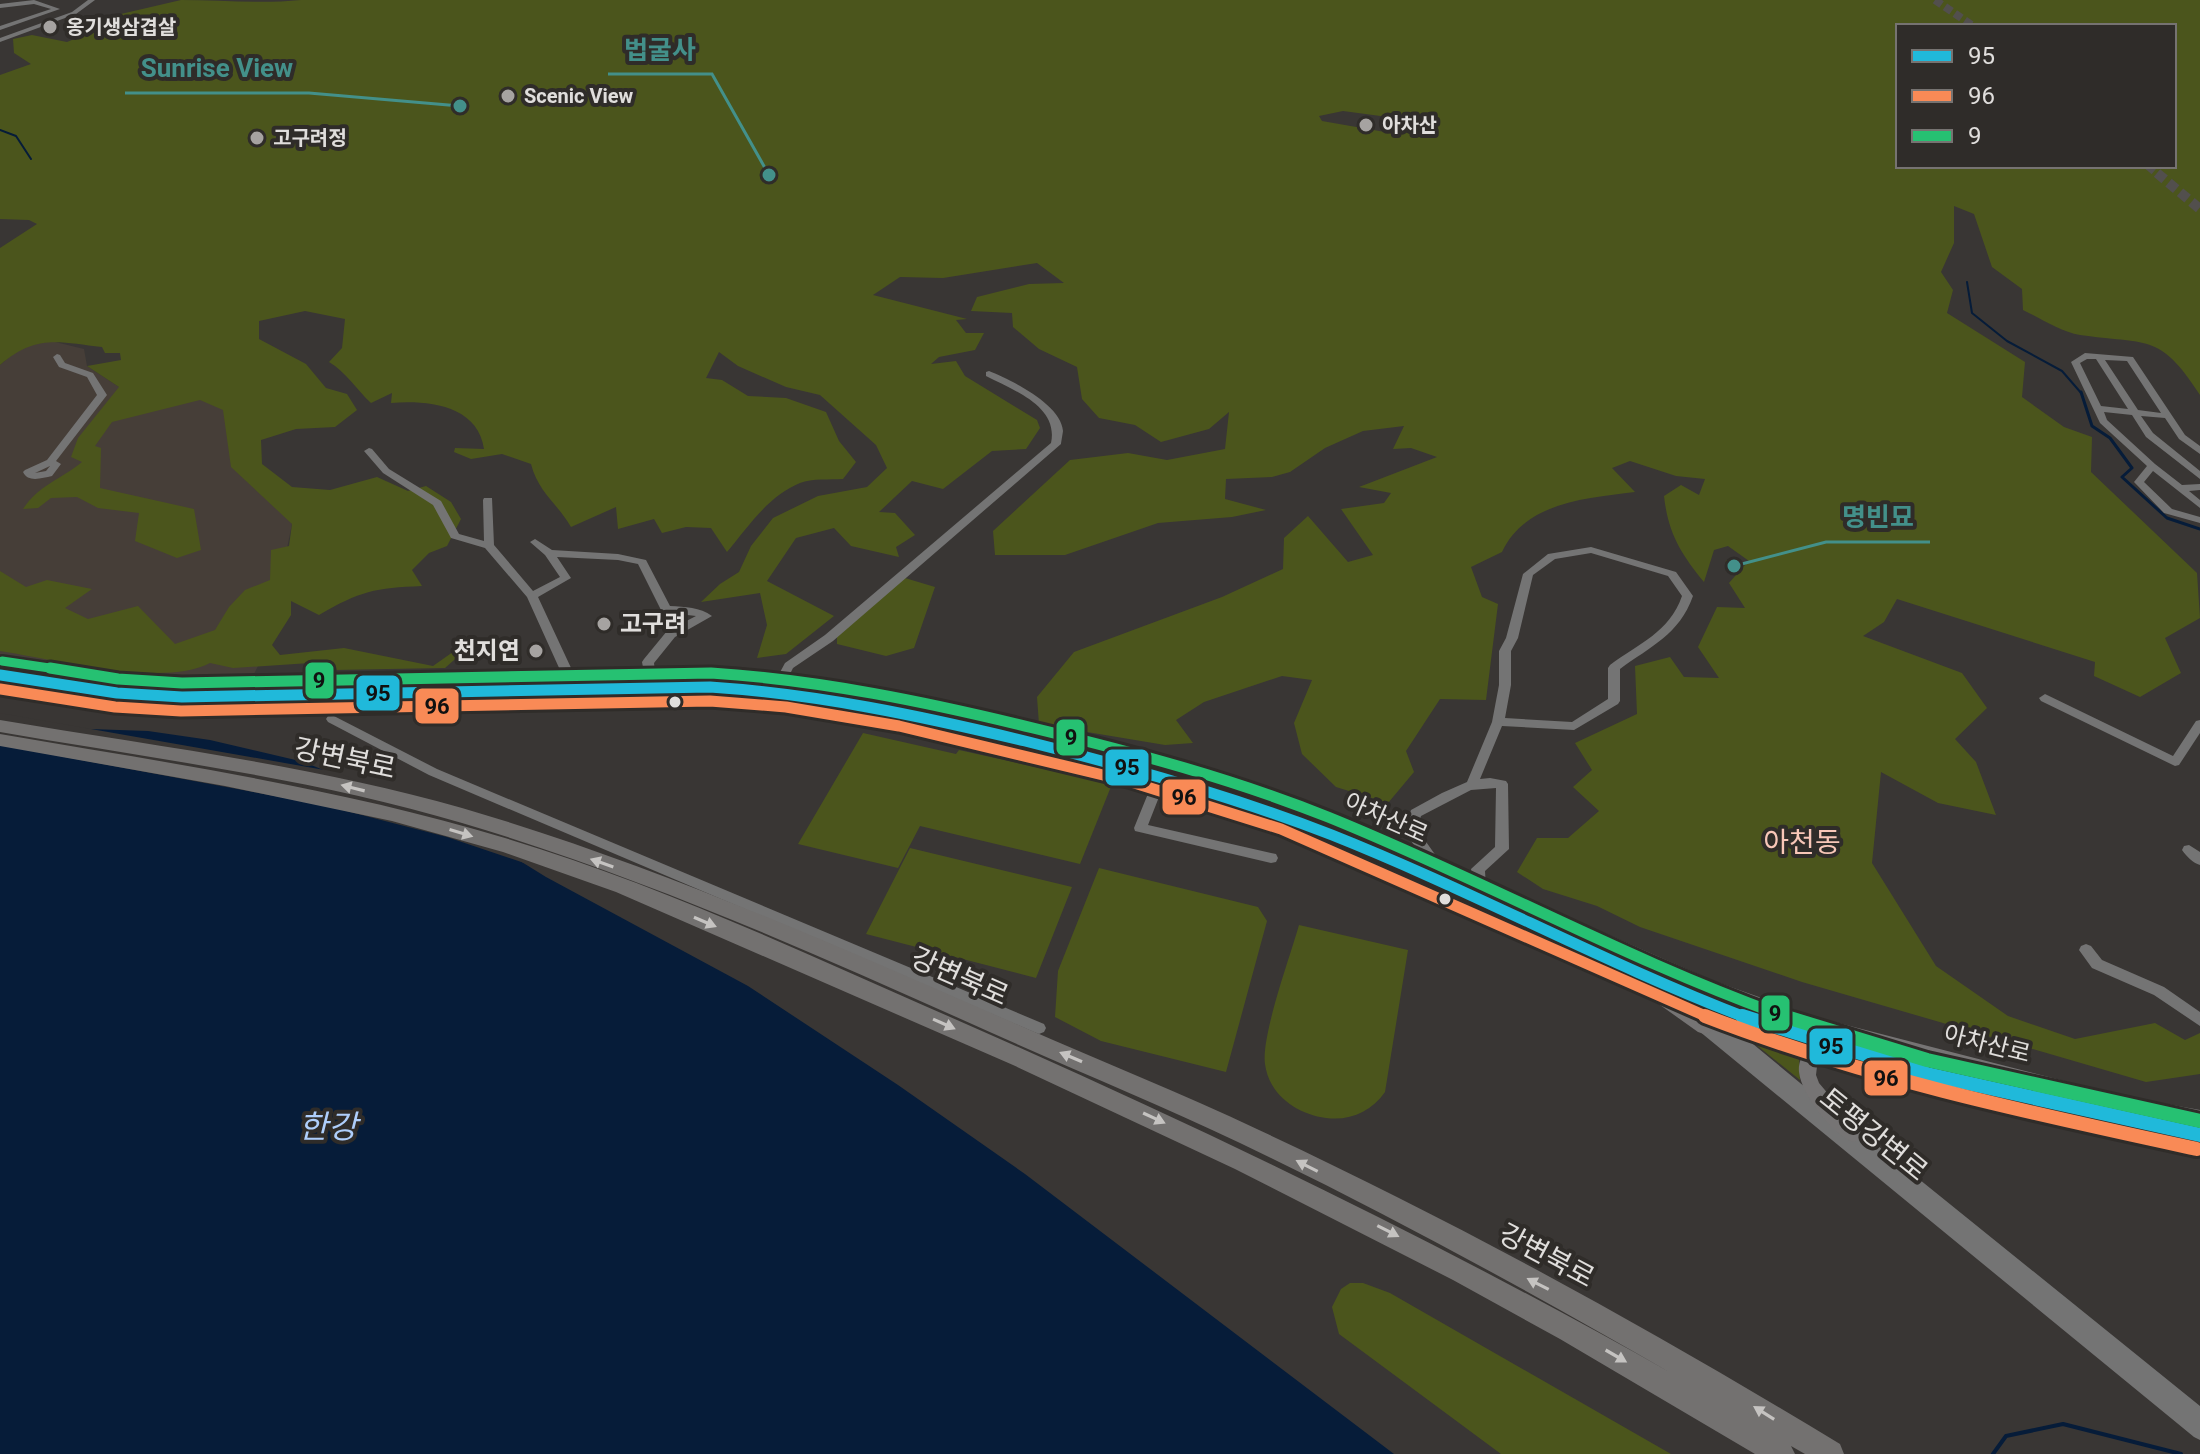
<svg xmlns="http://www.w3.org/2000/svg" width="2200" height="1454" font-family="Roboto,'Noto Sans KR',sans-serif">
<rect width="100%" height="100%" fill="#393634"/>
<path fill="#463e38" d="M51 341 84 349 87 366 119 387 220 397 292 524 266 650 252 678 183 682 70 674 0 659V365L21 347Z"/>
<path fill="#4b551c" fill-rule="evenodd" d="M181 0C222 0 261 4 301 0H2200V395C2159 331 2146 345 2080 335 2061 332 2040 318 2023 310L2022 289 1992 267 1974 214 1954 206V243L1941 272 1953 290 1947 313 2025 362 2022 397 2064 427 2092 437 2091 472 2197 573 2200 618 2165 638 2181 673 2140 697 2094 676 2095 662 1897 599 1884 622 1863 636 1962 673 1987 708 1955 739 1976 762 1996 815 1938 803 1881 772 1872 863 1936 966 2008 1016 2075 1039 2155 1023 2185 1040 2200 1033V1074L2146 1082 1802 982 1640 927 1597 906 1543 889 1517 872 1537 838H1568L1599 811 1573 787 1592 770 1575 743 1637 714 1635 666 1670 657 1684 677 1719 678 1698 647 1717 607 1745 608 1729 583 1736 575 1725 569 1726 560 1738 561 1744 566 1749 561 1728 546 1714 550 1704 582C1681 554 1668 533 1664 496L1681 485 1699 495 1705 479 1676 476 1630 461 1612 468 1635 492C1587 498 1525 502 1502 552L1471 567 1482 597 1498 604 1486 700 1440 699 1406 751 1414 772 1388 803 1336 787 1302 754 1294 723 1312 680 1282 676 1204 702 1176 720 1193 743 1165 745 1039 724 1037 697 1074 652 1222 597 1283 569 1284 538 1308 516 1348 562 1373 555 1341 509 1384 503 1391 493 1359 487 1437 457 1411 448 1393 449 1404 426 1363 431 1325 448 1290 472 1272 477 1226 479 1225 499 1266 510 1232 517 1158 523 1065 555H995L993 531 1070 460 1128 453 1167 460 1225 449 1229 412 1209 429 1161 442 1135 425 1099 418 1082 399 1077 367 1039 349 1013 327 1012 313 971 311 977 297 1029 284 1064 283 1037 263 943 278 900 277 873 295 967 319 956 320 966 333H984L975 350 939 357 931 364 956 361 965 376 1037 420 1040 428 1026 449 992 451 943 489 912 481 879 512 895 513 915 535 896 547 899 557 851 546 834 528 796 538 767 581 834 616 786 654 757 658 767 625 760 593 701 602 720 584 739 572 751 546 773 518 818 496 867 487 887 468 876 445 820 395 786 387 738 366 719 352 706 378 722 380 748 396 786 398 826 412 839 441 856 462 843 479C830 480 812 478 800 483 768 496 748 527 727 552L711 528 686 527 662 533 654 519 618 529 616 507 571 527C557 503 538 492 531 464L502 454 471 459 454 452 455 448 484 449C478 405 427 400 391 403L392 393 371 403C356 389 346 372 329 362L342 348 345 319 305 311 259 321V339L306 364 326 388 347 394 357 410 335 427 296 429 261 440 262 464 292 487 330 490 377 477 408 491 426 486 451 502 461 519 447 546 429 553 412 570 422 586C375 588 360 591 319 615L291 601V615L272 645 280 655 344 648 433 666 460 647 471 645 445 668 333 670 310 663 233 668 210 663C164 688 52 659 0 651V571L26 587 47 580 92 589 65 608 88 619 138 606 175 644 215 630 229 607 245 590 270 580 271 550 289 546 292 524 231 467 223 410 200 400 112 422 95 446 101 448 100 488 194 509 201 550 177 558 135 541 139 513 98 508 77 497 51 498 38 508 23 509C39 485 60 480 82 462L71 457 78 438 119 387 87 366 121 360 120 353H105L102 347C58 342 36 334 0 365V248L37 224 29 220 0 219V75L31 64 14 53 13 39 32 35 67 42 91 32 108 17ZM1898 26H2174V166H1898ZM1343 111 1388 117 1395 125 1393 130 1385 132 1322 121 1319 116Z
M905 578 935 587 914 648 886 656 837 644V637Z
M863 733 956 754 959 750 1112 784 1080 864 920 826 898 868 798 844Z
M910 848 1072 887 1036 978 866 934Z
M1099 868 1258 907 1267 921 1226 1072 1101 1041 1055 1017 1058 971Z
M1299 925 1408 950 1385 1092C1371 1112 1350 1121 1326 1118 1297 1114 1269 1095 1265 1064 1261 1036 1290 957 1299 925Z
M1723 1018 1804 1045 1799 1055 1800 1080Z
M1350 1283H1363L1390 1293 1671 1454H1501L1339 1334 1332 1307 1341 1289Z"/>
<path fill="#061c39" d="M0 715 60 728 148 731 210 740 304 762 473 832 546 877 748 986 898 1085 1025 1174 1394 1454H0Z"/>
<path fill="#393634" d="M0 713 336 772 475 829 539 868 447 837 323 805 0 745Z"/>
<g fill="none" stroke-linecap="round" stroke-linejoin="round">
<path stroke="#061c39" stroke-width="2" d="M0 130 16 136 31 159
M1967 282 1972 313 2007 341 2062 371 2082 394"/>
<path stroke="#061c39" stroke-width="3" d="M2081 392 2092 426 2110 438 2132 468 2122 477 2167 518 2200 529"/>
<path stroke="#061c39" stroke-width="4" d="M1993 1454 2006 1436 2063 1424 2181 1454"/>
<path stroke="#524f4d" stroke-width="8" stroke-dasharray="8 4" stroke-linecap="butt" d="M1935 0 1973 26
M2148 166 2159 175"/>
<path stroke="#524f4d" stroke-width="10" stroke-dasharray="10 5" stroke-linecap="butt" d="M2157 173 2200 209"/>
<path fill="#747474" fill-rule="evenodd" d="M34 0 60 9 0 30V26L51 9 34 4 0 8V4Z
M88 0H95L76 14 0 42V38L72 12Z
M2085 353 2133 357 2185 435 2200 446V454L2179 439 2165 418 2141 416 2153 433 2200 471V479L2146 437 2132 415 2104 412 2107 420 2155 464 2182 485 2200 484V490L2189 491 2200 500V508L2153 471 2144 482 2172 509 2200 517V523L2164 513 2134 482 2147 466 2100 423 2071 362ZM2087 359H2096L2128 409 2101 406 2080 363ZM2105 360 2127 361 2161 413 2138 410Z
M57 354 60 355 65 363 93 373 107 395 56 461 61 464 52 476C42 478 28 483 23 472L25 470 47 460 97 395 87 377 59 367 53 357ZM50 466 46 471 35 473Z
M989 371C1011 380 1061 404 1063 431 1063 432 1061 443 1061 444L833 641 793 668 781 692H773L771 689 785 663 825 635 1051 443C1059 406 1013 390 986 376V372Z
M369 448 372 449 389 469 441 501 459 534 484 541 483 500 484 498H492L494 545 533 591 560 577 545 555 530 542 535 539 552 550 618 554 646 560 670 606C685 607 700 607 712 616L675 637 654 663 656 680 654 683H646L642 662 644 659 667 631 696 616 662 612 638 564 618 560 557 557 571 578 538 597 572 670 565 692H557L555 689 560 670 527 597 485 548 451 538 433 505 383 473 364 451Z
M1591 547 1676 572 1693 596C1679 635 1651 646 1620 669V701L1618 704 1574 730 1502 726 1480 779 1490 778 1506 781 1508 784 1509 849 1485 871 1486 888 1484 892 1479 893 1474 892 1471 869 1495 847 1496 788 1471 790 1421 816 1417 829 1441 863 1443 867 1441 871 1436 872 1431 871 1404 830 1411 810 1442 793 1467 782 1492 722 1499 685V651L1506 638 1523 574 1548 554ZM1591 553 1668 576 1682 596C1669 633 1639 643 1610 665L1608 668V699L1572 722 1505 718 1511 685V651L1518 638 1533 575 1555 559Z
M2045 694 2173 756 2196 721 2200 720V733L2179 765 2175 766 2041 701 2039 698Z
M332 715 437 769 1044 1024 1046 1028 1044 1032 1039 1034 1034 1032 429 775 328 722 326 719 328 716Z
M1162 769 1166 771 1168 774 1148 825 1271 853 1276 854 1278 858 1276 862 1271 863 1135 831 1134 828 1156 774 1158 771Z
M2189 845 2200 852V865C2193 863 2186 856 2182 850L2184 846Z
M2086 944 2091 946 2102 960 2164 987 2200 1012V1026L2154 995 2092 968 2079 950 2081 946Z
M1683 969 1688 971 1690 975V992L1828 1106 1831 1111 1826 1117 1840 1128 1842 1125 1847 1123 1852 1125 2200 1406V1440L2194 1437 1699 1031 1675 1002 1676 975 1678 971Z"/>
<path fill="#767474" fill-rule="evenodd" d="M0 670 117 688 182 692 710 682C803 686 893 705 983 726L915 709 913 706 915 703 920 701 1055 733 1062 738 1055 743 1165 770 1250 797 1249 794 1251 790 1256 789 1337 816 1714 981 1815 1017 2123 1096 2200 1110V1126L2179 1122 2200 1127V1143L1950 1087 1832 1054 1818 1058 1816 1075 1819 1083 1862 1134 1859 1140 1853 1142C1833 1135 1801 1094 1799 1072 1798 1063 1802 1056 1806 1048L1809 1047 1760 1030 1669 993 1710 1022 1712 1027 1710 1032 1704 1034 1698 1032 1625 980 1624 973C1494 914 1365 848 1230 801 1152 774 1070 757 990 738 897 715 806 695 710 692L182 702 117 698 0 680ZM1284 809 1327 824 1418 864ZM1453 880 1702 991 1815 1031 2089 1103C1981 1080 1874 1055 1771 1019 1662 981 1558 928 1453 880Z
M786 675 896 695 903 700 896 705 781 683 779 680 781 677Z"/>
<path fill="#737170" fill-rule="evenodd" d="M0 720C154 746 311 765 462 808 654 864 837 946 1021 1026 1100 1061 1181 1093 1259 1130 1459 1223 1652 1330 1840 1444L1844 1454H1805L1791 1446 1795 1454H1755L1560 1339 1453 1280 1235 1169 1013 1065 616 892 503 852 392 821 225 786 0 746V734C169 763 340 788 505 838 649 881 787 945 925 1006 1180 1117 1429 1236 1671 1373 1530 1292 1387 1213 1240 1143 1158 1104 1074 1070 992 1033 818 955 644 877 462 823 311 778 154 759 0 732Z"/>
<defs>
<path id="bus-1-far1" d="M0 675 117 693 182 697 710 687C817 694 921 716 1025 741 1129 767 1232 796 1332 835 1473 891 1606 964 1747 1018"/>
<path id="bus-1" d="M1742 1016 1927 1074 2200 1135"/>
<path id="bus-2-far1" d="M0 689 115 707 181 711 710 701 786 707 899 726 1128 781 1281 829 1710 1018"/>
<path id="bus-2" d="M1705 1016C1865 1078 2030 1113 2197 1149"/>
<path id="bus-3-far2" d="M2 661 63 670"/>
<path id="bus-3-far1" d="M50 668 118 679 182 683 711 673C820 680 927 702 1033 728 1133 752 1233 779 1328 817 1484 880 1631 962 1789 1018"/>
<path id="bus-3" d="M1783 1016 1927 1060 2200 1121"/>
</defs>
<use href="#bus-1-far1" stroke="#2f2c29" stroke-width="17"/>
<use href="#bus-1" stroke="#2f2c29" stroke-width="20"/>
<use href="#bus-2-far1" stroke="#2f2c29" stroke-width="17"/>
<use href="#bus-2" stroke="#2f2c29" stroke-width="20"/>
<use href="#bus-3-far2" stroke="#2f2c29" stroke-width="14"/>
<use href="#bus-3-far1" stroke="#2f2c29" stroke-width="17"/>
<use href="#bus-3" stroke="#2f2c29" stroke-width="20"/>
<use href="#bus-1-far1" stroke="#20b9da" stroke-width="11"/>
<use href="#bus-1" stroke="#20b9da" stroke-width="14"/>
<use href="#bus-2-far1" stroke="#f98a56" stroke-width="11"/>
<use href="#bus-2" stroke="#f98a56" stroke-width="14"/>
<use href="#bus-3-far2" stroke="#26c172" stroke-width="9"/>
<use href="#bus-3-far1" stroke="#26c172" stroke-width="11"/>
<use href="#bus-3" stroke="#26c172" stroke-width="14"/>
</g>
<defs><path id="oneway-solid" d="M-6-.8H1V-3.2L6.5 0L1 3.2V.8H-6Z" transform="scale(2)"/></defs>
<g fill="#c5c3c1">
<use href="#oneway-solid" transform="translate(353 788) rotate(-166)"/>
<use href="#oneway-solid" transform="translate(461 833) rotate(17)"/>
<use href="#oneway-solid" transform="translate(602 863) rotate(-161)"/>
<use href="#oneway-solid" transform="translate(705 922) rotate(23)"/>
<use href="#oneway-solid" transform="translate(944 1024) rotate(24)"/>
<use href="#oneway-solid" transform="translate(1071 1057) rotate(-157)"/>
<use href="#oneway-solid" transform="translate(1154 1118) rotate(25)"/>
<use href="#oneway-solid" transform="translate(1307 1166) rotate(-153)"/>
<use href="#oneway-solid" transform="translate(1388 1231) rotate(27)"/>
<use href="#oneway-solid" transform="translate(1538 1284) rotate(-153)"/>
<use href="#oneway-solid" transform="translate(1616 1356) rotate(30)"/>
<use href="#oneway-solid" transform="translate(1764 1413) rotate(-148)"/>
</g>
<g fill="#a6a3a1" stroke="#2f2c29" stroke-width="3">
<circle cx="50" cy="27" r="8"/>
<circle cx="508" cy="96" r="8"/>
<circle cx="1366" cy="125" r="8"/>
<circle cx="257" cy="138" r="8"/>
<circle cx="604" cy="624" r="8"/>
<circle cx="536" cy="651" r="8"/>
</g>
<g fill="#e0dedc" stroke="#2f2c29" stroke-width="3">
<circle cx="675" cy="702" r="7"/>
<circle cx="1445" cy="899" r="7"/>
</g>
<g text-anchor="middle" stroke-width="8" stroke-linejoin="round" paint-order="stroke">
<g font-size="20" font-weight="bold" fill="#e0dedc" stroke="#2f2c29" text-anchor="start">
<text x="66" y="34">옹기생삼겹살</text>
<text x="524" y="103">Scenic View</text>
<text x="1382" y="132">아차산</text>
<text x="273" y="145">고구려정</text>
</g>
<g font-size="24" font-weight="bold" fill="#e0dedc" stroke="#2f2c29" text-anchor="start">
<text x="620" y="632">고구려</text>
<text x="520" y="659" text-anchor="end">천지연</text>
</g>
<g font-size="24" fill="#e0dedc" stroke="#2f2c29">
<text transform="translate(1386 818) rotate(24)" y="8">아차산로</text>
<text transform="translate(1987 1044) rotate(14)" y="8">아차산로</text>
</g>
<g font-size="28" fill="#e0dedc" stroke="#2f2c29">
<text transform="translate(345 758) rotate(12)" y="10">강변북로</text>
<text transform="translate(960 976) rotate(24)" y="10">강변북로</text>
<text transform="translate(1874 1134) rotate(39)" y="10">토평강변로</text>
<text transform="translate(1547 1255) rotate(28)" y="10">강변북로</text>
</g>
<g font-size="28" fill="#f8c7b8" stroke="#2f2c29">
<text x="1802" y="852">아천동</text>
</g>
<g font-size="32" font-style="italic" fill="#aecefb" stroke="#2f2c29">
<text x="328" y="1138">한강</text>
</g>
</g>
<path fill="none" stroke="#43908a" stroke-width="3" d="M769 175L712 74H608M460 106L309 93H125M1734 566L1826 542H1930"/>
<g fill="#43908a" stroke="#2f2c29" stroke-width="3">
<circle cx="769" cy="175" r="8"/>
<circle cx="460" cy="106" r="8"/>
<circle cx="1734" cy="566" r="8"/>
</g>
<g font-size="26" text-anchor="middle" font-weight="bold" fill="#43908a" stroke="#2f2c29" stroke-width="8" stroke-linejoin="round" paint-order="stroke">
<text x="660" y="59">법굴사</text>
<text x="217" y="77">Sunrise View</text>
<text x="1878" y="526">명빈묘</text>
</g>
<g stroke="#2f2c29" stroke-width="3">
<rect x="304" y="661" width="31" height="39" rx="8" fill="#26c172"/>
<rect x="355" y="674" width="46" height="38" rx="8" fill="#20b9da"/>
<rect x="414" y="687" width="46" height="38" rx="8" fill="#f98a56"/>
<rect x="1055" y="718" width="31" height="39" rx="8" fill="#26c172"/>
<rect x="1104" y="748" width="46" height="39" rx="8" fill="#20b9da"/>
<rect x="1161" y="778" width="46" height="38" rx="8" fill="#f98a56"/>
<rect x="1760" y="994" width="31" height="38" rx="8" fill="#26c172"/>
<rect x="1808" y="1027" width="46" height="39" rx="8" fill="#20b9da"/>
<rect x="1863" y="1059" width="46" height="38" rx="8" fill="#f98a56"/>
</g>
<g font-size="22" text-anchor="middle" font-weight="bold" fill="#111">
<text x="319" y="688">9</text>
<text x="378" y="701">95</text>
<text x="437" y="714">96</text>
<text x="1071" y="745">9</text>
<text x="1127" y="775">95</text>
<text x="1184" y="805">96</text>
<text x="1775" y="1021">9</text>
<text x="1831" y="1054">95</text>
<text x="1886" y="1086">96</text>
</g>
<rect x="1896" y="24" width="280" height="144" fill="#2f2c29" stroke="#767371" stroke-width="2"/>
<rect x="1912" y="50" width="40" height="12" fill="#20b9da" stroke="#767371" stroke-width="2"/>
<text x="1968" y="64" font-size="24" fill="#e0dedc">95</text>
<rect x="1912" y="90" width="40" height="12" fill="#f98a56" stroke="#767371" stroke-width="2"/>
<text x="1968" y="104" font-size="24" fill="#e0dedc">96</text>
<rect x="1912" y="130" width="40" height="12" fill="#26c172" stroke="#767371" stroke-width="2"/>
<text x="1968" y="144" font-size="24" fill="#e0dedc">9</text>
</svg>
